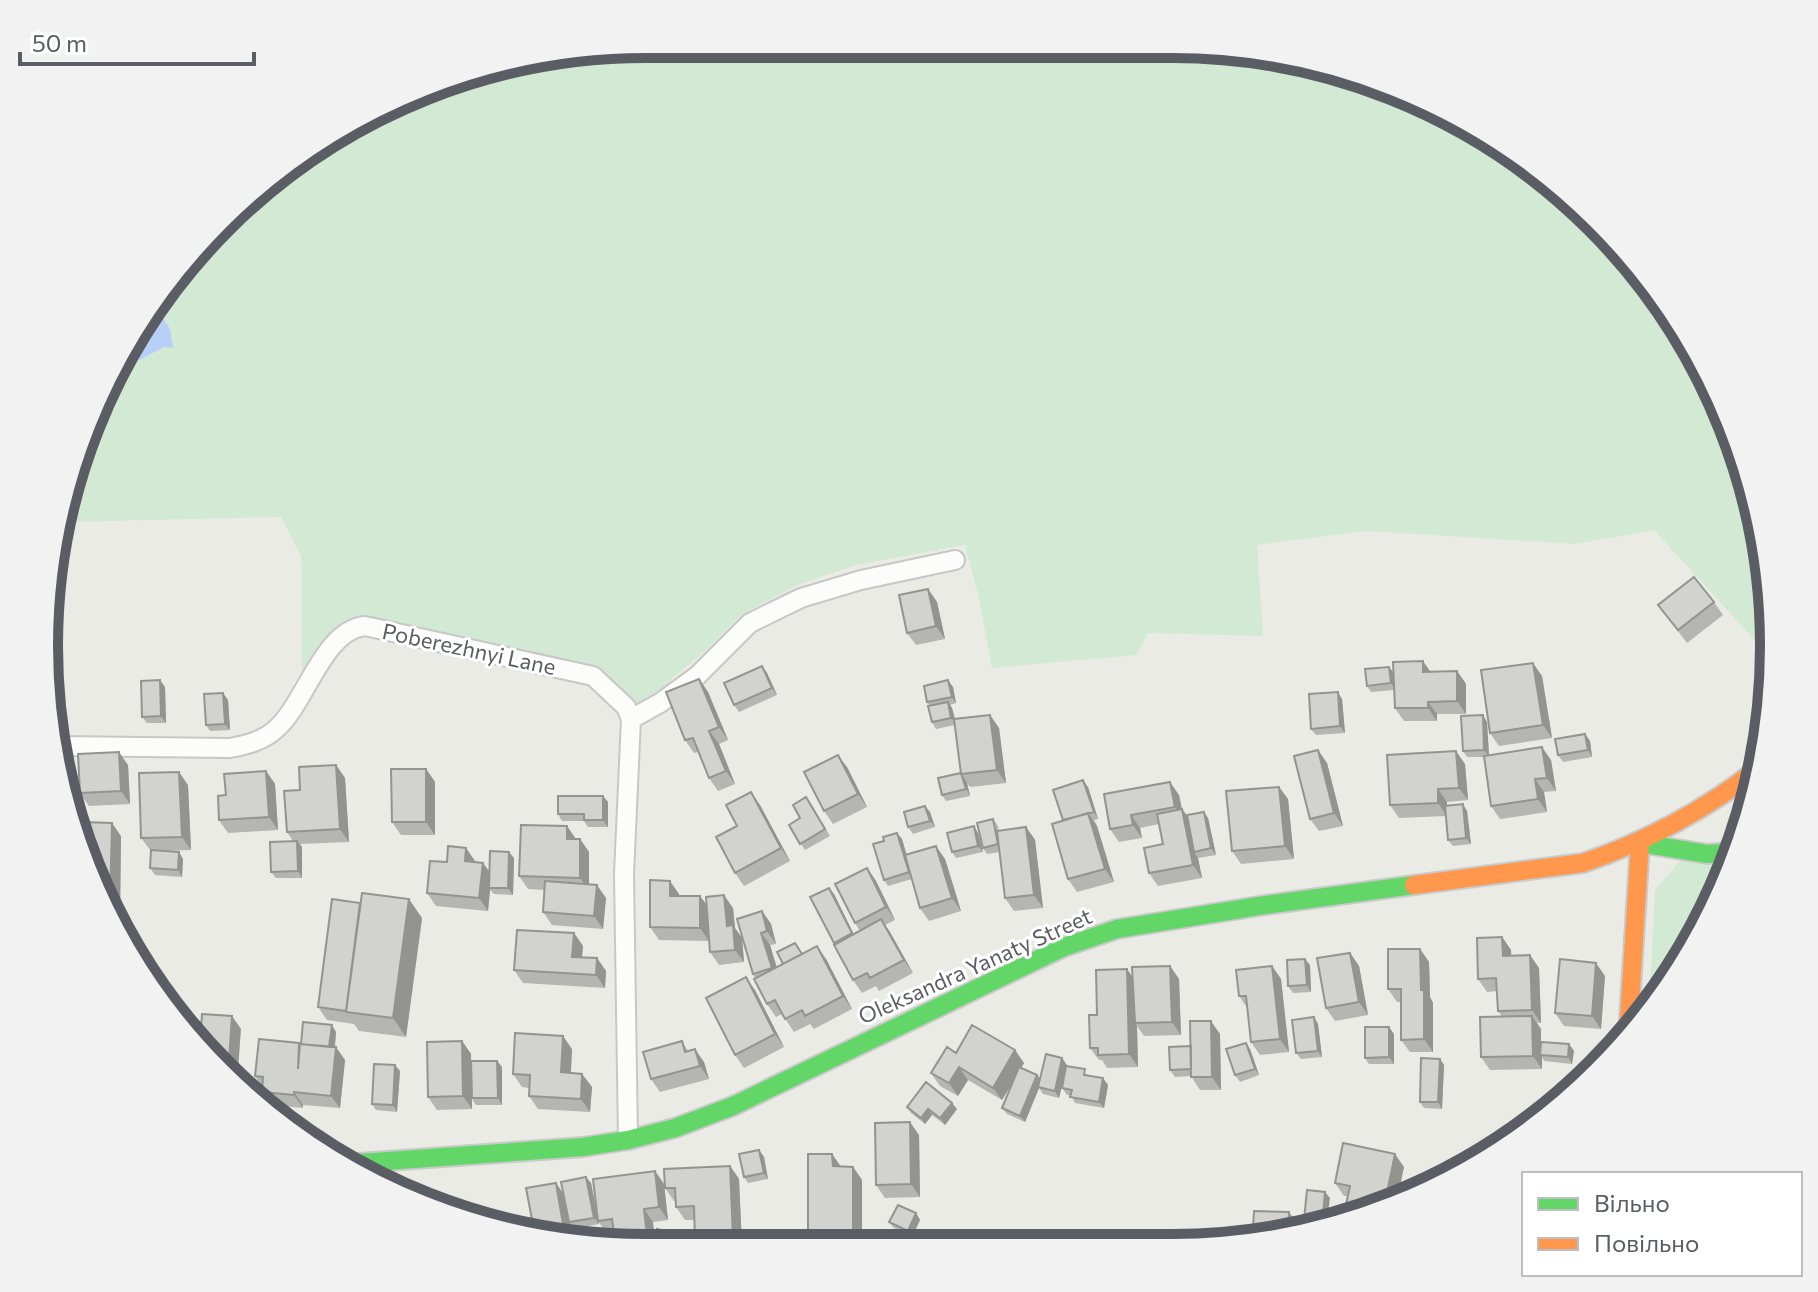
<svg xmlns="http://www.w3.org/2000/svg" width="1818" height="1292" font-family="Commissioner,sans-serif">
<rect width="100%" height="100%" fill="#ebebe5"/>
<path fill="#d2e9d3" d="M646 44 1290 56 1473 125 1625 249 1694 345 1742 453 1769 568 1772 659 1654 530 1576 544 1366 531 1257 545 1263 636 1148 633 1137 655 992 668 979 598 965 545 856 565 797 585 741 615 703 653 672 678 657 699 647 704 637 703 594 670 362 617 351 618 342 625 302 683 301 556 281 517 63 522 106 380 124 352 134 363 164 347 173 348 159 312V300L193 249 312 145 490 65Z
M1680 861H1731L1712 913 1649 1013 1655 890Z"/>
<path fill="#b8d0f7" d="M159 300V312L170 329 173 348 164 347 134 363 129 362V356L124 352Z"/>
<g fill="none" stroke-linecap="round" stroke-linejoin="round">
<defs>
<path id="lane" d="M631 719 660 703 697 676 750 623 801 598 861 580 955 560
M55 746 230 748C246 745 263 741 276 729 306 703 323 630 365 626L593 676 626 707 631 719 624 874 628 1140"/>
<path id="fast" d="M1640 843 1707 854 1734 852
M345 1164 583 1147 628 1140 675 1128 733 1106 1064 947 1117 929 1265 905 1414 885"/>
<path id="slow" d="M1414 885 1583 863C1648 841 1705 810 1759 768
M1628 1036 1640 843"/>
</defs>
<use href="#lane" stroke="#c7c7c7" stroke-width="22"/>
<use href="#fast" stroke="#c9caca" stroke-width="22"/>
<use href="#slow" stroke="#c9caca" stroke-width="22"/>
<use href="#lane" stroke="#fcfcfb" stroke-width="18"/>
<use href="#fast" stroke="#63d668" stroke-width="18"/>
<use href="#slow" stroke="#ff974d" stroke-width="18"/>
</g>
<path fill="#b5b5b1" d="M928 589 937 602 945 639 916 645 907 633Z
M1714 602 1723 615 1687 643 1658 605Z
M762 666 767 673 777 695 739 712 734 705Z
M1457 671 1466 684V714H1437V721H1404L1395 708 1394 690 1371 692 1367 686 1394 674Z
M1542 676 1552 738 1499 746 1490 733Z
M699 679 708 692 728 740 719 744 735 784 718 791 709 778 698 752 694 753 685 740Z
M165 687 166 723H147L142 717Z
M953 687 956 703 950 705 952 708 955 719 990 715 999 728 1006 783 970 787 967 783 970 796 946 801 942 795 961 773 955 725 936 729 932 722 930 706 927 702Z
M1342 699 1345 733 1316 735 1311 729Z
M228 700 230 730 210 731 206 725Z
M1487 722 1489 755 1551 760 1556 791 1544 792 1547 812 1500 819 1491 806 1484 757H1467L1463 751Z
M1585 734 1590 741 1592 757 1563 762 1558 755Z
M1327 763 1343 826 1319 831 1310 819Z
M1465 764 1468 800 1447 802V806L1467 811 1471 844 1453 846 1448 840 1446 816 1399 818 1390 805Z
M128 765 130 804 89 806 80 793Z
M336 765 345 778 349 842 300 844 302 847V878H276L271 872 293 841 287 832 300 790Z
M847 767 867 807 833 824 824 811Z
M426 769 435 782V835H401L392 822Z
M266 771 275 784 278 830 228 833 219 820 226 795Z
M188 785 191 850 157 851 183 859 182 877 155 875 150 868 151 851 141 838Z
M1088 787 1098 819 1094 820 1097 826 1114 882 1077 892 1068 879 1063 820Z
M1279 787 1288 799 1294 859 1241 864 1232 851Z
M1104 794 1179 795 1182 809 1187 815 1208 818 1216 855 1198 858 1202 878 1158 886 1149 873 1163 844 1159 824 1140 828 1142 838 1119 842 1110 829Z
M603 796 608 802V827H588L584 821H562L558 814Z
M811 804 830 836 805 850 789 825 800 818Z
M760 805 790 861 744 886 735 873 737 826Z
M930 812 935 827 913 834 908 827Z
M993 819 998 826 999 831 1026 827 1035 840 1043 908 1014 911 1005 898 999 852 987 854 983 848Z
M897 833 902 839 906 855 945 859 961 911 929 921 920 908 912 879 888 886 884 880V841Z
M978 833 983 852 956 858 952 852Z
M82 834 121 836 120 917H109L106 912Z
M576 839H580L589 852V885L606 898 603 929 552 925 543 912 545 890 528 889 519 876Z
M466 848 475 862 483 863 490 872 514 858 513 895 494 894 490 890 488 911 436 906 427 893 447 862Z
M867 868 876 881 895 920 885 925 913 973 879 991 876 986 862 993 853 980 810 897 834 894 854 934 860 931 855 923Z
M679 894V896L706 904 733 908 735 928 742 938 744 962 719 965 710 952 709 941 659 940 650 927Z
M762 911 771 924 776 944 770 945 776 967 802 954 826 959 852 1009 814 1029 810 1024 794 1032 782 1014 776 1017 767 1004 753 974Z
M422 918 406 1037 359 1031 354 1024 327 1020 318 1007Z
M574 933 583 946 582 957 597 958 606 971 605 988 523 983 514 970Z
M1502 937 1511 950V956L1539 968 1541 1023H1537L1541 1029V1042L1569 1044 1574 1051 1572 1064 1544 1061 1542 1057V1069L1490 1070 1481 1057 1502 1016 1498 1011 1497 991 1487 992 1478 979Z
M1420 949 1429 962 1430 997 1433 1003V1052H1410L1401 1040V1002H1397L1388 989Z
M1350 953 1359 966 1368 1015 1335 1021 1326 1008Z
M1310 965 1311 992 1293 993 1288 986Z
M1170 966 1179 979 1181 1035 1144 1036 1137 1026 1138 1067 1107 1068 1102 1060H1099L1090 1048 1097 1015 1133 978Z
M1272 966 1281 979 1289 1052 1260 1055 1251 1042 1248 1009 1239 996Z
M1605 976 1601 1029 1564 1026 1555 1013Z
M755 990 784 1047 744 1068 735 1055Z
M1314 1017 1318 1024 1322 1057 1301 1059 1296 1053Z
M336 1032 335 1047 345 1060 340 1108 303 1105V1108L271 1105 262 1092V1086L255 1076 299 1043 300 1045Z
M1220 1034 1221 1090H1200L1191 1076 1175 1077 1170 1070 1191 1046Z
M1394 1034V1064H1369L1365 1058Z
M462 1041 471 1054V1061H497L502 1067V1105H476L472 1099V1109L437 1110 428 1097Z
M682 1041 688 1051 704 1062 709 1079 660 1092 651 1079Z
M572 1049 571 1073 582 1074 592 1087 590 1112 538 1109 529 1096V1088L522 1087 513 1074Z
M1250 1049 1259 1075 1240 1082 1235 1075Z
M1015 1050 1024 1063 1021 1068 1040 1079 1067 1065V1066L1089 1075 1108 1085 1104 1108 1075 1103 1071 1095H1067L1062 1088 1064 1076 1059 1098 1043 1094 1039 1088 1025 1122 1007 1114 1002 1108 1012 1084 1002 1100 968 1080 958 1096 940 1086 931 1073 956 1053Z
M1440 1059 1444 1065 1442 1109 1424 1108 1420 1102Z
M400 1071 397 1112 376 1110 372 1104Z
M907 1107 957 1109 945 1125 932 1115 925 1124 911 1113Z
M919 1135 920 1197 885 1198 876 1185Z
M759 1150 764 1157 768 1179 748 1183 744 1177Z
M832 1154 841 1167H853L862 1180V1245L809 1246 808 1244Z
M730 1166 739 1179 742 1246H700L695 1240 694 1220H685L676 1207V1201H674L665 1188Z
M1404 1167 1396 1204 1346 1217 1344 1214 1348 1196H1344L1335 1183Z
M655 1171 664 1184 668 1220 653 1222 655 1242 693 1237 698 1243 697 1246H657L655 1244V1246L616 1247 614 1233 607 1234 598 1221Z
M591 1183 599 1224 573 1229 570 1224 573 1241 535 1235 563 1193Z
M916 1213 920 1220 912 1237 894 1228 889 1222Z"/>
<path fill="#939390" d="M928 589 937 602 945 639 936 626Z
M1423 661 1432 674 1423 672Z
M1533 663 1542 676 1552 738 1543 725Z
M762 666 767 673 777 695 772 688Z
M1389 667 1394 673 1396 690 1391 683Z
M1457 671 1466 684V714L1457 701Z
M699 679 708 692 728 740 719 727Z
M160 680 165 687 166 723 161 716Z
M948 680 953 687 956 703 952 697Z
M1338 692 1342 699 1345 733 1340 726Z
M223 693 228 700 230 730 225 724Z
M948 702 952 708 956 724 951 718Z
M1428 702 1437 714V721L1428 708Z
M990 715 999 728 1006 783 997 770Z
M1483 715 1487 722 1489 756 1484 750Z
M709 731 719 744 735 784 726 771Z
M1585 734 1590 741 1592 757 1588 750Z
M1542 747 1551 760 1556 791 1547 778Z
M1318 750 1327 763 1343 826 1334 813Z
M1456 751 1465 764 1468 800 1459 788Z
M119 752 128 765 130 804 121 791Z
M838 755 847 767 867 807 858 794Z
M336 765 345 778 349 842 340 829Z
M426 769 435 782V835L426 822Z
M266 771 275 784 278 830 269 817Z
M179 772 188 785 191 850 182 837Z
M963 776 967 783 970 796 966 789Z
M1535 779 1544 792 1547 812 1538 799Z
M1083 780 1088 787 1098 819 1094 812Z
M1170 782 1179 795 1184 820 1175 807Z
M1279 787 1288 799 1294 859 1285 846Z
M1438 789 1447 802V816L1438 803Z
M751 792 760 805 790 861 781 848Z
M603 796 608 802V827L603 820Z
M1463 804 1467 811 1471 844 1466 838Z
M925 806 930 812 935 827 930 821Z
M1182 809 1191 822 1194 852 1198 858 1202 878 1193 865Z
M1204 812 1208 818 1216 855 1211 848Z
M1088 813 1097 826 1114 882 1105 869Z
M1131 815 1140 828 1142 838 1133 825Z
M112 823 121 836 120 917 110 905Z
M567 826 576 839H567Z
M974 826 978 833 983 852 978 846Z
M1026 827 1035 840 1043 908 1034 895Z
M897 833 902 839 914 879 909 872Z
M580 839 589 852V891L580 878Z
M297 841 302 847V878L298 871Z
M936 846 945 859 961 911 952 898Z
M466 848 475 861 474 874 465 861Z
M179 852 183 859 182 877 178 870Z
M509 852 514 858 513 895 508 888Z
M483 863 492 876 489 888 490 890 488 911 479 898Z
M867 868 876 881 895 920 886 907Z
M670 881 679 894V909L670 896Z
M597 885 606 898 603 929 594 916Z
M829 888 834 894 856 940 852 933Z
M724 895 733 908 735 928 742 938 744 962 735 950 727 926Z
M700 896 710 909 709 941 700 928Z
M409 899 422 918 406 1037 393 1018Z
M762 911 771 924 776 944 767 931Z
M881 919 890 932 913 973 904 960Z
M574 933 583 946 581 969 572 957Z
M761 933 770 945 781 981 772 968Z
M1502 937 1511 950 1512 969 1503 956Z
M817 946 826 959 852 1009 843 996Z
M1420 949 1429 962 1430 997 1433 1003V1052L1424 1039 1421 990Z
M1350 953 1359 966 1368 1015 1359 1002Z
M1530 955 1539 968 1541 1023 1532 1010Z
M597 958 606 971 605 988 596 975Z
M1305 959 1310 965 1311 992 1307 985Z
M1596 963 1605 976 1601 1029 1592 1016Z
M1170 966 1179 979 1181 1035 1172 1022Z
M1272 966 1281 979 1289 1052 1280 1039Z
M1127 969 1136 982 1135 1023 1137 1026 1138 1067 1129 1054Z
M746 977 755 990 784 1047 775 1034Z
M232 1016 241 1029 237 1084 228 1075Z
M1532 1016 1541 1029V1055H1540L1542 1057V1069L1533 1056Z
M1314 1017 1318 1024 1322 1057 1318 1051Z
M1211 1021 1220 1034 1221 1090 1212 1077Z
M332 1025 336 1032 334 1055 329 1048Z
M1389 1027 1394 1034V1064L1389 1057Z
M563 1036 572 1049 570 1085 561 1072Z
M462 1041 471 1054 472 1109 463 1096Z
M1246 1043 1250 1049 1259 1075 1255 1069Z
M1569 1044 1574 1051 1572 1064 1568 1057Z
M336 1047 345 1060 340 1108 331 1096Z
M695 1049 704 1062 709 1079 700 1066Z
M1015 1050 1024 1063 1002 1100 993 1088Z
M1062 1058 1067 1065 1059 1098 1055 1091Z
M1440 1059 1444 1065 1442 1109 1438 1102Z
M497 1061 502 1067V1105L498 1098Z
M395 1065 400 1071 397 1112 393 1105Z
M959 1067 968 1080 958 1096 949 1083Z
M582 1074 592 1087 590 1112 581 1099Z
M1037 1075 1042 1081 1025 1122 1020 1116Z
M1103 1078 1108 1085 1104 1108 1099 1102Z
M294 1092 303 1105V1108L294 1095Z
M952 1103 957 1109 945 1125 940 1118Z
M928 1109 932 1115 925 1124 921 1118Z
M910 1122 919 1135 920 1197 911 1184Z
M759 1150 764 1157 768 1179 764 1173Z
M832 1154 841 1167 833 1166Z
M1395 1154 1404 1167 1396 1204 1384 1207Z
M730 1166 739 1179 742 1246H738L733 1238Z
M853 1167 862 1180V1245H854L853 1244Z
M655 1171 664 1184 668 1220 659 1207Z
M586 1177 591 1183 599 1224 594 1218Z
M556 1183 565 1196 573 1241 568 1240 565 1236Z
M1325 1192 1330 1198 1327 1222 1322 1224Z
M644 1209 653 1222 655 1246H648Z
M1289 1212 1298 1225V1230L1288 1233Z
M916 1213 920 1220 912 1237 908 1231Z
M693 1237 698 1243 697 1246H691Z"/>
<path fill="#d2d2ce" stroke="#939390" stroke-width="2" d="M1694 577 1714 602 1678 630 1658 605Z
M928 589 936 626 907 633 899 595Z
M1423 661V672L1457 671V701L1428 702V708H1395L1393 662Z
M1533 663 1543 725 1490 733 1481 670Z
M762 666 772 688 734 705 724 683Z
M1389 667 1391 683 1367 686 1365 669Z
M699 679 719 727 709 731 726 771 709 778 693 738 685 740 666 692Z
M160 680 161 716 142 717 141 681Z
M948 680 952 697 927 702 924 686Z
M1338 692 1340 726 1311 729 1309 694Z
M223 693 225 724 206 725 204 694Z
M948 702 951 718 932 722 928 706Z
M990 715 997 770 961 774 954 719Z
M1483 715 1484 750 1463 751 1461 716Z
M1585 734 1588 750 1558 755 1555 739Z
M1542 747 1547 778 1535 779 1538 799 1491 806 1484 756Z
M1318 750 1334 813 1310 819 1294 756Z
M1456 751 1459 788 1438 789V803L1390 805 1387 755Z
M119 752 121 791 80 793 78 754Z
M838 755 858 794 824 811 804 772Z
M336 765 340 829 287 832 284 791 300 790 299 767Z
M391 769H426V822H392Z
M266 771 269 817 219 820 218 796 226 795 224 774Z
M179 772 182 837 141 838 139 773Z
M961 773 966 789 942 795 938 778Z
M1083 780 1094 812 1063 820 1053 790Z
M1170 782 1175 807 1131 815 1133 825 1110 829 1104 794Z
M1279 787 1285 846 1232 851 1226 791Z
M751 792 781 848 735 873 716 837 737 826 726 805Z
M558 796H603V820H584V814H558Z
M806 797 825 829 800 844 789 825 800 818 793 805Z
M1463 804 1466 838 1448 840 1445 806Z
M925 806 930 821 908 827 904 812Z
M1182 809 1193 865 1149 873 1144 848 1163 844 1157 814Z
M1204 812 1211 848 1194 852 1187 815Z
M1088 813 1105 869 1068 879 1052 824Z
M993 819 998 844 983 848 977 823Z
M83 822 112 823 110 905 104 904 82 834Z
M521 825 567 826V839H580V878L519 876Z
M974 826 978 846 952 852 947 833Z
M1026 827 1034 895 1005 898 997 831Z
M897 833 909 872 884 880 873 844 884 841 883 837Z
M297 841 298 871 271 872 270 842Z
M448 846 466 848 465 861 483 863 479 898 427 893 430 861 447 862Z
M936 846 952 898 920 908 905 855Z
M151 850 179 852 178 870 150 868Z
M490 851 509 852 508 888H489Z
M867 868 886 907 855 923 835 884Z
M650 880 670 881V896H700V928L650 927Z
M545 881 597 885 594 916 543 912Z
M829 888 852 933 834 943 810 897Z
M362 893 409 899 393 1018 346 1012Z
M724 895 727 926 733 925 735 950 710 952 706 897Z
M332 899 360 903 346 1011 318 1007Z
M762 911 767 931 761 933 772 968 753 974 737 919Z
M881 919 904 960 870 978 867 973 853 980 834 945Z
M517 930 574 933 572 957 597 958 596 975 514 970Z
M1502 937 1503 956 1530 955 1532 1010 1498 1011 1496 978 1478 979 1477 938Z
M795 943 802 954 783 964 777 952Z
M817 946 843 996 805 1016 802 1010 785 1019 775 1000 767 1004 754 979Z
M1388 949H1420L1421 990H1424V1039L1401 1040V989H1388Z
M1350 953 1359 1002 1326 1008 1317 958Z
M1305 959 1307 985 1288 986 1287 960Z
M1560 959 1596 963 1592 1016 1555 1013Z
M1170 966 1172 1022 1135 1023 1132 967Z
M1272 966 1280 1039 1251 1042 1246 996H1239L1236 970Z
M1127 969 1129 1054 1098 1055V1048H1090L1089 1015H1097L1096 970Z
M746 977 775 1034 735 1055 706 998Z
M202 1014 232 1016 228 1075 200 1049Z
M1532 1016 1533 1056 1481 1057 1480 1017Z
M1314 1017 1318 1051 1296 1053 1292 1020Z
M179 1021 200 1022 199 1044 193 1043Z
M1190 1021H1211L1212 1077H1191Z
M303 1022 332 1025 329 1047 301 1044Z
M972 1025 1015 1050 993 1088 959 1067 949 1083 931 1073 947 1047 956 1053Z
M1365 1027H1389V1057L1365 1058Z
M515 1033 563 1036 561 1072 582 1074 581 1099 529 1096 530 1075 513 1074Z
M259 1039 299 1043 298 1069 300 1044 336 1047 331 1096 294 1092V1095L262 1092 263 1077 255 1076Z
M462 1041 463 1096 428 1097 427 1042Z
M682 1041 685 1052 695 1049 700 1066 651 1079 643 1052Z
M1541 1042 1569 1044 1568 1057 1540 1055Z
M1246 1043 1255 1069 1235 1075 1226 1049Z
M1191 1046V1069L1170 1070 1169 1047Z
M1046 1054 1062 1058 1055 1091 1038 1087Z
M1421 1058 1440 1059 1438 1102H1420Z
M471 1061H497L498 1098H472Z
M374 1064 395 1065 393 1105 372 1104Z
M1066 1066 1085 1069 1084 1075 1103 1078 1099 1102 1070 1097 1072 1090 1062 1088Z
M1019 1067 1037 1075 1020 1116 1002 1108Z
M926 1082 952 1103 940 1118 928 1109 921 1118 907 1107Z
M910 1122 911 1184 876 1185 875 1123Z
M1343 1143 1395 1154 1384 1207 1352 1216 1344 1214 1350 1186 1335 1183Z
M759 1150 764 1173 744 1177 739 1154Z
M808 1154H832L833 1166 853 1167V1244H808Z
M730 1166 733 1238 695 1240 694 1206 676 1207 675 1188H665L664 1169Z
M655 1171 659 1207 644 1209 648 1246 616 1247 612 1219 598 1221 593 1179Z
M586 1177 594 1218 569 1222 561 1182Z
M556 1183 565 1236 553 1238 535 1235 526 1188Z
M1307 1190 1325 1192 1322 1224 1303 1229Z
M898 1205 916 1213 908 1231 889 1222Z
M1254 1211 1289 1212 1288 1233 1251 1243H1213V1238L1232 1239V1227L1253 1228Z
M657 1229 693 1237 691 1246H668L655 1243Z
M575 1239 610 1242V1247L575 1241Z"/>
<g text-anchor="middle" stroke-width="6" stroke-linejoin="round" paint-order="stroke">
<g font-size="22" fill="#5b5d64" stroke="#fff">
<text transform="translate(469 649) rotate(12)" y="8">Poberezhnyi Lane</text>
<text transform="translate(975 966) rotate(-24)" y="8">Oleksandra Yanaty Street</text>
</g>
</g>
<path d="M0 0H1818V1292H0ZM646 58H1172A588 588 0 0 1 1760 646V646A588 588 0 0 1 1172 1234H646A588 588 0 0 1 58 646V646A588 588 0 0 1 646 58Z" fill="#f2f2f3" fill-rule="evenodd"/>
<path fill="none" stroke="#5b5d64" stroke-width="10" d="M646 58H1172A588 588 0 0 1 1760 646V646A588 588 0 0 1 1172 1234H646A588 588 0 0 1 58 646V646A588 588 0 0 1 646 58Z"/>
<rect x="1522" y="1172" width="280" height="104" fill="#ffffff" stroke="#bdbec1" stroke-width="2"/>
<rect x="1538" y="1198" width="40" height="12" fill="#63d668" stroke="#bdbec1" stroke-width="2"/>
<text x="1594" y="1212" font-size="24" fill="#5b5d64">Вільно</text>
<rect x="1538" y="1238" width="40" height="12" fill="#ff974d" stroke="#bdbec1" stroke-width="2"/>
<text x="1594" y="1252" font-size="24" fill="#5b5d64">Повільно</text>
<path d="M20 52v12h234v-12" fill="none" stroke="#5b5d64" stroke-width="4"/>
<text x="32" y="52" font-size="24" fill="#5b5d64" stroke="#ffffff" stroke-width="6" paint-order="stroke">50 m</text>
</svg>
